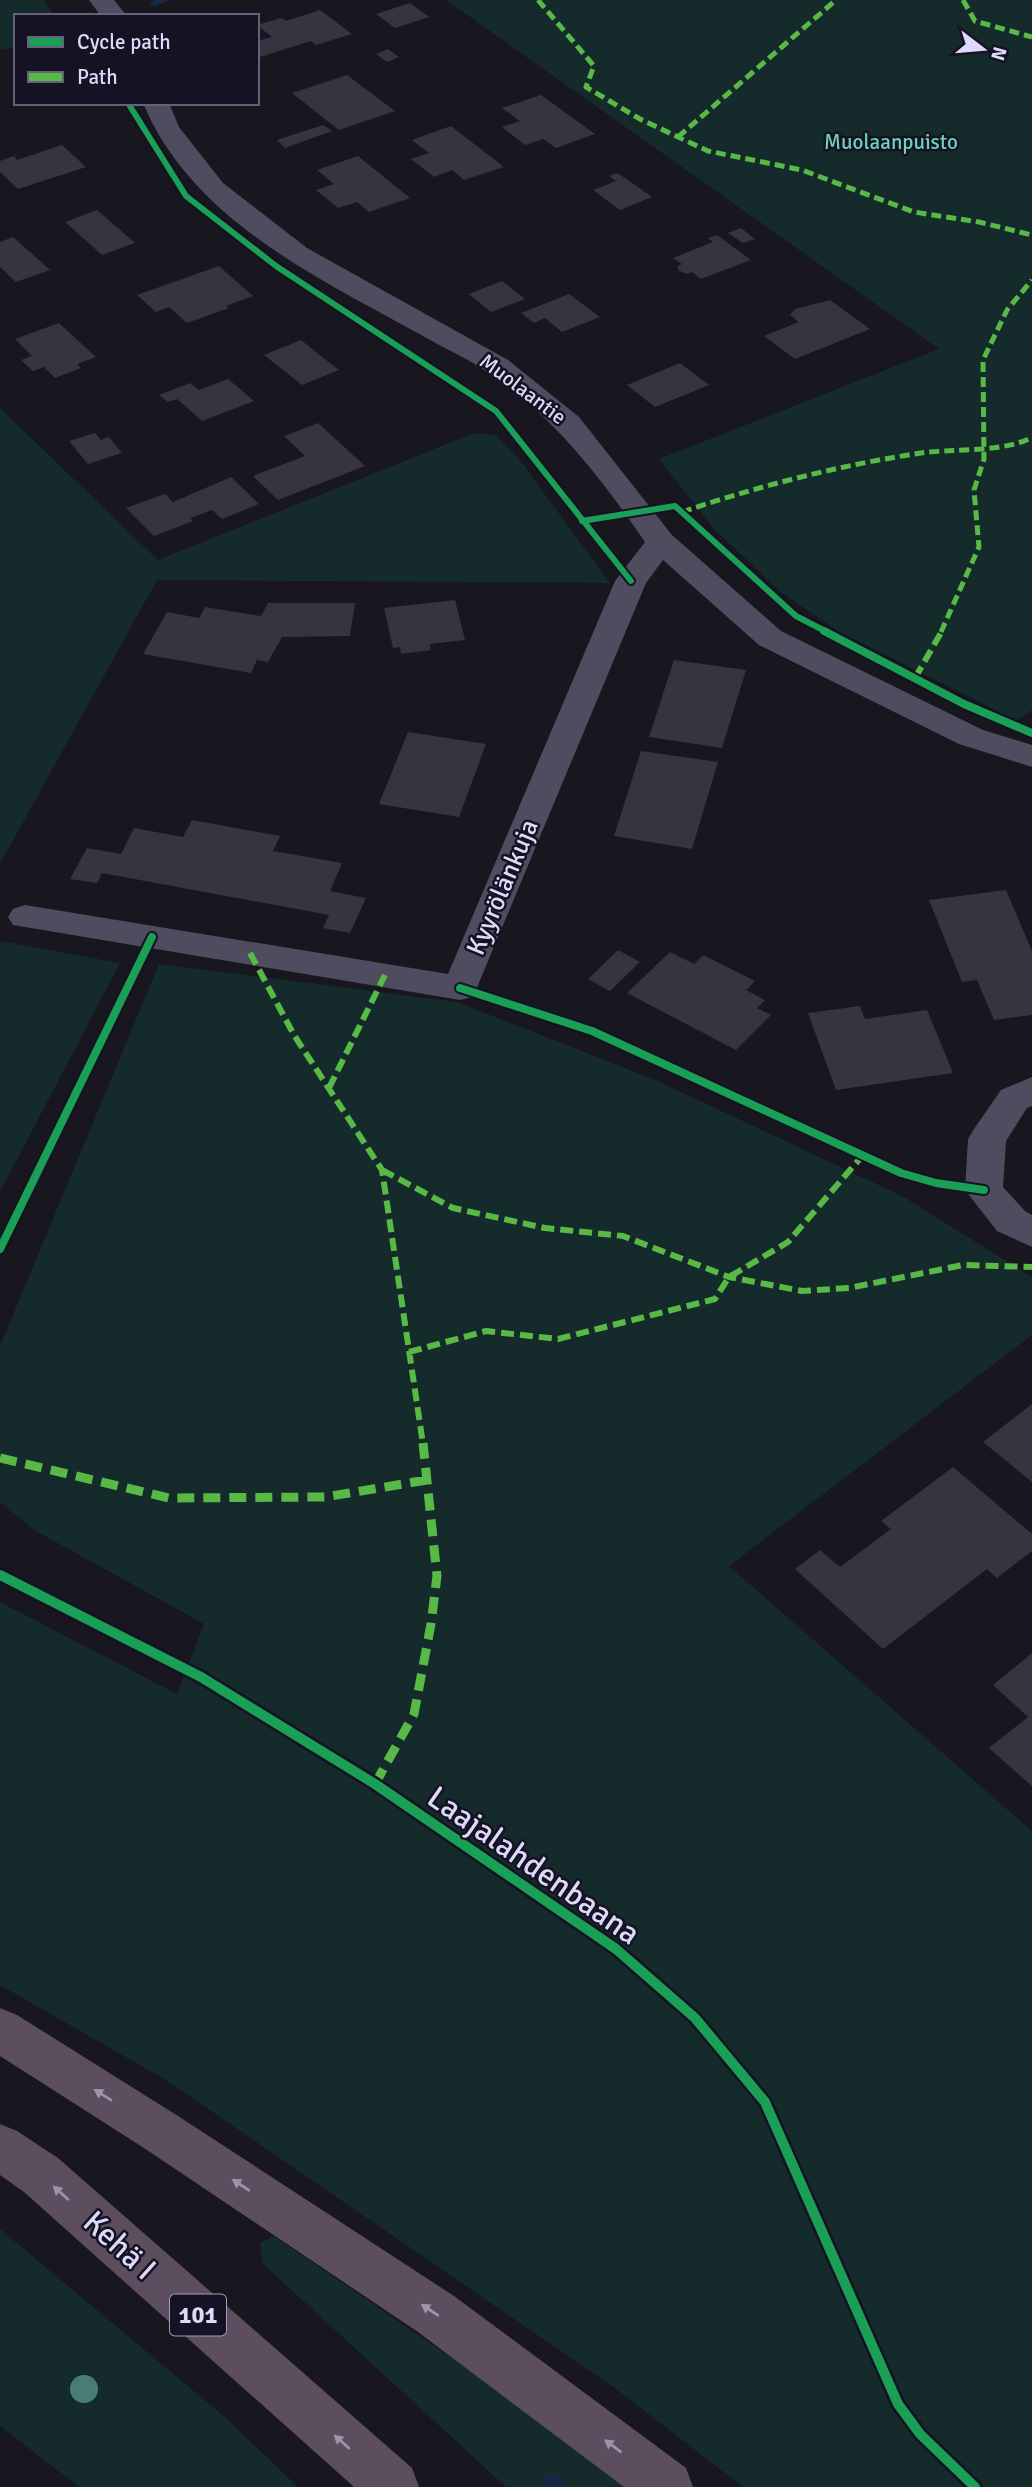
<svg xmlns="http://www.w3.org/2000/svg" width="1032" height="2487" font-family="Signika,sans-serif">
<rect width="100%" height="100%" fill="#18161f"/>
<path fill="#152a2a" d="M0 0H44L55 16H16V48L0 49Z
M446 0H1032V710L1017 721 838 631 783 594 715 530 659 459 939 349Z
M0 408 158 560 474 433 496 435 519 459 610 583 157 580 0 864Z
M0 941 120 963 0 1192Z
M159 964 457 1002 658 1081 904 1197 1032 1277V1335L729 1566 1032 1831V2487H743L616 2389 166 2080 0 1985V1602L177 1694 204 1624 34 1530 0 1502V1346Z
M0 2229 226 2418 298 2487H79L0 2426Z
M274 2236 506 2395 624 2487H506L262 2263 260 2243Z"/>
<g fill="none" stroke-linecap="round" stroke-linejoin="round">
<path fill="#172744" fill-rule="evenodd" d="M171 0 154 6 149 3 154 0Z
M552 2473 563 2479 566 2487H543L544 2476Z"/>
</g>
<path fill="#373441" d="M410 3 429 17 395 28 376 14Z
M320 10 352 34 316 45 311 41 257 58V41L272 37 257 25 281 18 286 21Z
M388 49 399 57 387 62 376 54Z
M347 75 395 111 339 130 292 93Z
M541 95 595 134 556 148 543 139 525 145 502 127 520 121 502 108Z
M323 125 332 131 285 148 277 140Z
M451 126 504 167 464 180 452 170 434 177 411 159 429 153 412 140Z
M62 145 86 167 18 189 0 172V161L14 156 17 160Z
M358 156 410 198 369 212 357 202 338 208 316 190 334 184 317 170Z
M617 173 625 178 652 197 620 210 593 190 616 181 609 176Z
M97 210 135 243 102 255 65 222Z
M741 228 755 239 743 243 728 233Z
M717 235 751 260 701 279 692 272 687 274 679 271 677 266 682 264 673 258 713 242 708 238Z
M13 237 50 270 16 282 0 267V242Z
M219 266 253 296 226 306 229 308 187 323 169 307 156 312 137 295Z
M502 281 525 299 491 312 469 294Z
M569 294 600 317 562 332 545 318 534 323 521 313Z
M830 300 870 329 795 359 764 336 799 322 790 315 795 309Z
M59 323 96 357 77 364 81 368 55 378 44 367 33 371 21 360 32 356 15 339Z
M301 340 317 353 339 370 302 385 264 355Z
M680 363 709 385 655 407 627 385Z
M228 379 254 401 202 421 177 399 168 402 159 395 190 383 199 390Z
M318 423 365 466 278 500 253 476 305 456 284 436Z
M95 433 101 440 109 437 122 453 88 464 69 441Z
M231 477 259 504 222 519 212 510 190 518 193 521 154 536 126 508 165 494 173 502Z
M455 600 465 640 430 644 431 650 401 654 400 647 393 648 384 608Z
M268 603H355L350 636 282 637 268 662 257 660 251 673 143 654 167 612 199 618 205 607 261 616Z
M674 660 746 670 722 748 649 737Z
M408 732 486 744 459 817 379 804Z
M641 751 718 762 692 849 614 836Z
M192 820 280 836 273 851 342 863 330 891 366 898 350 933 323 928 329 915 102 873 97 883 70 879 87 848 121 854 134 828 183 837Z
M1006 890 1032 951V1015L994 1020 977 980 962 982 929 900Z
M618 950 640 962 610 991 588 979Z
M670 952 694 964 703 955 755 981 746 990 765 1000 757 1008 771 1015 736 1050 627 993Z
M860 1006 865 1019 927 1010 953 1073 836 1090 808 1013Z
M1032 1404V1482L983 1442Z
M953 1467 1032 1534V1551L997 1578 987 1569 883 1649 795 1569 820 1550 840 1567 891 1529 881 1521Z
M1032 1653V1786L989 1748 1028 1717 993 1685Z"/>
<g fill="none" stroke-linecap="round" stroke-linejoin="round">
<path fill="#4e4c5e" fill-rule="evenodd" d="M89 0H114L127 16H101Z
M143 103H169L179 127 223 183 307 248 508 360 579 417 672 535 781 631 983 730 1032 745V767L959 744 759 645 663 560 646 583 473 997 460 1000 13 925 8 917 13 909 25 905 448 974 615 581 645 542C601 478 553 415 487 372 470 360 450 351 432 341 325 281 193 223 143 103Z
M1032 1077V1106L1027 1108 1006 1141 1003 1187 1025 1211 1032 1215V1247L997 1231 965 1190 968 1139 974 1129 1001 1090Z"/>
<path fill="#5c4d5f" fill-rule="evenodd" d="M0 2008 17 2015 178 2116 454 2296 686 2468 693 2487H624L418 2332 144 2148 0 2056Z
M0 2124 17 2131 58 2158 412 2468 419 2487H354L24 2192 0 2175Z"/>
<path stroke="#58b947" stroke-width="5" stroke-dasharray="10 5" stroke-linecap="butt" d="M538 0 594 66 586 87 640 119 708 151 802 170 914 212 979 222 1032 235
M963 0 975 21 1032 37
M678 137 836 0
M682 512C759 486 840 465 921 453 950 449 1009 452 1032 437
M941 632 979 547 974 490 984 459 983 360 1007 310 1032 280"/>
<path stroke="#58b947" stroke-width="6" stroke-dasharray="13 6" stroke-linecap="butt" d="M915 678 942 631
M250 953 294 1035 382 1170 423 1444
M329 1088 385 975
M382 1170 453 1208 545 1228 623 1236 729 1277 802 1291 849 1288 963 1265 1032 1267
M409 1352 486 1331 558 1339 715 1299 729 1277 788 1242 863 1155"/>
<path stroke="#58b947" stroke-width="9" stroke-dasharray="17 9" stroke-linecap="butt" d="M0 1458 169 1498 325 1497 427 1480
M375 1784 414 1714 431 1624 437 1576 423 1443"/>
<defs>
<path id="cycleway-far2" d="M128 103 186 196 276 266 496 411 631 581
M582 521 675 506 796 616 827 632"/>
<path id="cycleway-far1" d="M824 631 964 704 1032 733
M460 988 592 1031 901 1173 936 1183 984 1190
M0 1249 152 937"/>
<path id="cycleway" d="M0 1575 201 1677 375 1784 616 1949 695 2018 765 2102 898 2404 920 2434 975 2487"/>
</defs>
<use href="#cycleway-far2" stroke="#151223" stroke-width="10"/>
<use href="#cycleway-far1" stroke="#151223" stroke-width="12"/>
<use href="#cycleway" stroke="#151223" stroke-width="15"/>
<use href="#cycleway-far2" stroke="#1a9f57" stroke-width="6"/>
<use href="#cycleway-far1" stroke="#1a9f57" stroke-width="8"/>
<use href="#cycleway" stroke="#1a9f57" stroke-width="10"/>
</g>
<circle fill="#477d75" cx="84" cy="2389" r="14"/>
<defs><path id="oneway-solid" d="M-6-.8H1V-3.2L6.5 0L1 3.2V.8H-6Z" transform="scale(1.75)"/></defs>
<g fill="#9d93ac">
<use href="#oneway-solid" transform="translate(103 2095) rotate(-148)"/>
<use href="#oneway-solid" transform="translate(241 2185) rotate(-146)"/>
<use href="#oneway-solid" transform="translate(61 2193) rotate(-138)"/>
<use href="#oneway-solid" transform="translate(430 2310) rotate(-146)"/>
<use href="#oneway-solid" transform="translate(342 2442) rotate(-138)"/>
<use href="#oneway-solid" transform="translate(613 2446) rotate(-143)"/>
</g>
<g text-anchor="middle" stroke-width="5" stroke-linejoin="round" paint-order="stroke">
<g font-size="21" fill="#6ed1bb" stroke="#151223">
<text x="891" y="149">Muolaanpuisto</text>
</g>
<g font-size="21" fill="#ded9fa" stroke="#151223">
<text transform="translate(523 389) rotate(37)" y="7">Muolaantie</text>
</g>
<rect fill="#151223" stroke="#a29dba" stroke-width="2" x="170" y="2294.5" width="56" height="41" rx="5"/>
<g font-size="24" font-weight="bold" fill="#ded9fa">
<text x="198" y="2323">101</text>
</g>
<g font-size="26" fill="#ded9fa" stroke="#151223">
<text transform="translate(502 887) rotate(-67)" y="9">Kyyrölänkuja</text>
</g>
<g font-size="32" fill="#ded9fa" stroke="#151223">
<text transform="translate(534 1865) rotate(35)" y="11">Laajalahdenbaana</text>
<text transform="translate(120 2245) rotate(42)" y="11">Kehä I</text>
</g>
</g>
<rect x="14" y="14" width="245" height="91" fill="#151223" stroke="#656279" stroke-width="2"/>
<rect x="28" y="37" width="35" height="10" fill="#1a9f57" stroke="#656279" stroke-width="2"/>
<text x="77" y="49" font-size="21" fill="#ded9fa">Cycle path</text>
<rect x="28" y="72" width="35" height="10" fill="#58b947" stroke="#656279" stroke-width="2"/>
<text x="77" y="84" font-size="21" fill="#ded9fa">Path</text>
<g transform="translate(983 49) rotate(106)" stroke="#151223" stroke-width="5" paint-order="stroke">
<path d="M0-5L12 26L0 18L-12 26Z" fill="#ded9fa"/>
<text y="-10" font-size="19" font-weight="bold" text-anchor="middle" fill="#ded9fa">N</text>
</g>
</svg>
